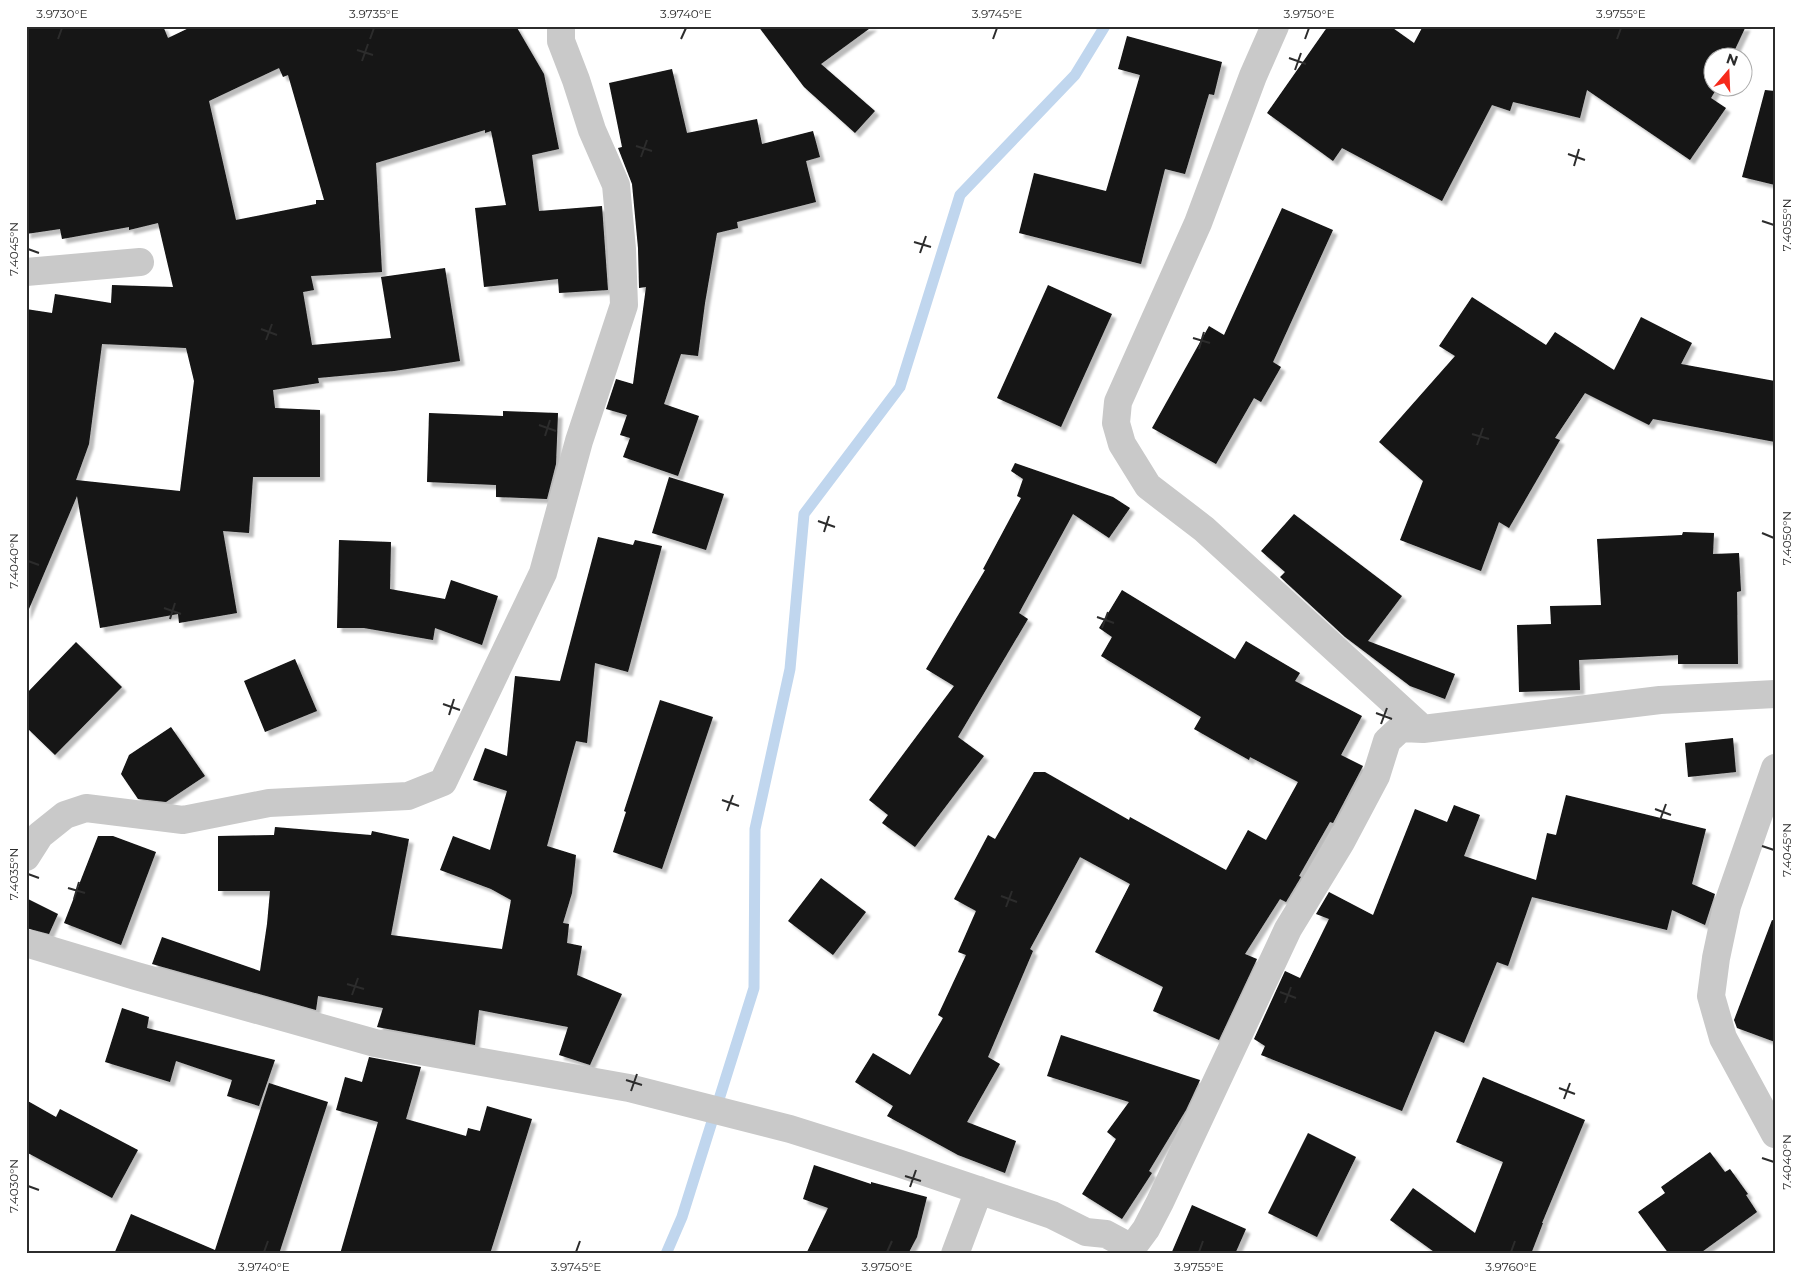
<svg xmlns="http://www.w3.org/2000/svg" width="1801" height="1280" font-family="Montserrat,sans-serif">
<defs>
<filter id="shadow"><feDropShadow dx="4.5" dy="4.5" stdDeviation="1" flood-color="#0004"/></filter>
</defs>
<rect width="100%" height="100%" fill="#fff"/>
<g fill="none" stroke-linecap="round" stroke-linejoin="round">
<path stroke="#c0d6ee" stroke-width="11" d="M666 1254 682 1217 754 988 755 829 790 669 804 514 900 387 960 195 1075 75 1105 26"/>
</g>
<path fill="#131313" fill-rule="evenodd" filter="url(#shadow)" d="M26 26H163L168 38 193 26H516L544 74 559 149 532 155 539 211 602 206 608 290 559 293 558 279 484 287 475 208 506 205 491 131 485 133V130L376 163 382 272 311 276 314 290 303 292 312 345 391 338 381 277 445 268 460 361 394 371 318 378 319 383 273 390 275 408 320 410V477H253L249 533 223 531 237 613 179 623 178 614 100 628 77 496 26 616V309L52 313 55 294 111 303 112 285 173 287 158 223 129 230V227L62 239 60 229 26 234ZM279 68 283 77 288 75 324 200H316V204L236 220 209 101ZM102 344 186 348 194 381 180 491 76 480 89 444Z
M758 26H873L821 64 875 111 855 133 804 87Z
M1328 26H1390L1414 43 1423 26H1746L1731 58H1714V88H1717L1711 98 1726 108 1690 160 1587 90 1580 118 1513 102 1510 111 1492 105 1442 201 1342 148 1333 161 1267 113Z
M1127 36 1222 62 1214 95 1209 94 1185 174 1165 169 1141 264 1019 233 1034 173 1106 191 1140 75 1118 69Z
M672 69 687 133 757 119 762 144 813 131 820 157 806 161 816 202 737 222 738 228 717 233 705 303 698 356 681 354 664 404 699 416 678 476 623 457 630 438 620 435 627 415 606 409 616 379 633 384 646 287 639 288 638 248 632 184 618 148 622 147 609 83Z
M1765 90 1775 91V185L1742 177Z
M1282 208 1333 230 1273 362 1281 367 1261 402 1254 398 1216 464 1152 428 1209 326 1224 335Z
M1048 285 1112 314 1061 427 997 398Z
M1472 297 1546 345 1555 332 1614 370 1641 317 1692 343 1681 364 1775 381V442L1653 419 1649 425 1585 393 1555 438 1560 440 1509 528 1499 522 1481 571 1400 540 1423 481 1379 442 1455 356 1439 346Z
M503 411 558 413 556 464 547 499 496 497V485L427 482 429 413 503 416Z
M1015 463 1113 497 1130 508 1109 538 1073 514 1019 613 1028 619 958 737 984 756 915 847 882 823 888 815 869 800 954 686 926 669 985 570 983 569 1021 498 1017 496 1023 479 1011 471Z
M669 477 724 494 706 550 652 533Z
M1294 514 1402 596 1368 641 1455 674 1445 699 1410 686 1345 637 1280 577 1285 572 1261 551Z
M1683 532 1714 533 1713 554 1739 553 1741 591 1737 592 1738 664H1678V655L1579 660 1580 690 1519 692 1517 625 1551 624 1550 606 1601 605 1597 539 1682 535Z
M598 537 633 545 635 540 662 546 628 672 595 663 587 743 576 741 547 846 576 855 572 893 563 923 569 924 567 943 582 946 577 975 622 994 590 1065 559 1055 568 1027 479 1010 475 1045 377 1027 383 1008 318 996 316 1010 152 964 162 937 260 971 267 924 270 891H218V836L274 835 275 827 371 835 372 831 409 839 391 935 502 949 511 900 491 889 440 870 453 836 490 850 507 791 473 780 485 748 507 756 515 676 560 681Z
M339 540 391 542 390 589 445 599 451 580 498 596 482 645 435 628 433 640 364 628H337Z
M1122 590 1235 659 1246 641 1300 673 1295 681 1362 716 1341 755 1363 766 1333 823 1330 822 1299 876 1301 877 1286 902 1280 899 1245 954 1257 959 1219 1040 1153 1011 1163 987 1095 952 1130 884 1080 857 1030 949 1033 951 988 1057 1000 1064 967 1122 1016 1141 1005 1173 958 1155 887 1116 893 1106 855 1082 873 1053 910 1075 943 1018 938 1015 966 955 958 952 976 911 954 899 988 835 995 839 1034 772H1045L1129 820 1130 817 1226 870 1248 830 1266 840 1298 782 1250 757 1249 760 1194 729 1201 717 1101 656 1112 637 1099 628Z
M76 642 122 687 55 755 26 727V694Z
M295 659 317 711 265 732 244 681Z
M660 700 713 717 662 869 613 852 626 812 624 811Z
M171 727 205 776 166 802 138 799 121 774 129 755Z
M1733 738 1736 772 1688 777 1685 743Z
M1566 795 1706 829 1692 884 1715 894 1705 925 1672 910 1667 930 1532 897 1508 966 1497 962 1464 1043 1435 1031 1402 1111 1261 1055 1265 1046 1254 1039 1285 971 1300 978 1329 919 1316 914 1329 892 1373 915 1415 809 1447 822 1454 805 1480 815 1464 856 1536 880 1547 833 1556 835Z
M98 836H113L156 852 121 945 64 923Z
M821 878 866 912 833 955 788 921Z
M26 898 58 914 49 934 26 928Z
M1772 920 1775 921V1042L1737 1028 1734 1020Z
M122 1008 149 1017 147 1028 275 1060 259 1106 227 1096 232 1080 176 1061 170 1082 105 1062Z
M1061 1035 1200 1080 1186 1110 1149 1171 1152 1173 1122 1219 1082 1194 1116 1139 1107 1132 1129 1102 1047 1076Z
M369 1057 421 1067 406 1119 466 1136 468 1128 480 1131 487 1106 532 1119 490 1254H340L378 1122 336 1110 345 1077 362 1082Z
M1483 1077 1585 1120 1542 1223H1543L1531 1254H1437L1390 1220 1413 1188 1475 1233 1503 1162 1456 1142Z
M269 1083 328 1102 279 1254H114L131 1214 215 1250Z
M26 1100 56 1117 60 1109 138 1150 112 1198 26 1152Z
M1308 1133 1356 1157 1317 1237 1268 1213Z
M1710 1152 1725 1172 1730 1169 1748 1194 1746 1195 1757 1212 1699 1254H1669L1638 1212 1665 1193 1661 1187Z
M814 1165 871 1184V1182L927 1197 917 1237 908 1254H806L828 1208 803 1199Z
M1192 1205 1246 1229 1235 1254H1171Z"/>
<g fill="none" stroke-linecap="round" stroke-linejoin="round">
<path stroke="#c9c9c9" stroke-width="28" d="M1275 26 1253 76 1198 223 1118 402 1116 423 1122 444 1148 486 1204 529 1423 729
M26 272 140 262
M1775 768 1727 906 1716 958 1711 996 1723 1038 1775 1134
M26 857 40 835 65 815 86 808 183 820 269 803 408 796 443 782 543 573 579 441 624 305 622 249 616 185 592 130 576 80 561 41V26
M26 943 136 976 375 1043 629 1088 790 1129 898 1163 1052 1215 1086 1232 1106 1234 1132 1248 1146 1229 1160 1202 1288 929 1341 842 1376 776 1387 741 1401 728 1423 729 1660 700 1775 694
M955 1254 979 1190"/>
</g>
<path fill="none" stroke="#2c2c2c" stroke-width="2" d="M58 39 62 28M370 39 374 28M681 39 686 28M993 39 997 28M1305 39 1309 28M1617 39 1621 28M357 50 373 55M1289 58 1306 64M362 61 368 44M1295 70 1301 53M636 146 652 151M1568 154 1585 160M641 157 647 140M1574 166 1579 149M1762 221 1774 225M914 242 931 247M28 249 39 253M920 253 926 236M261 329 277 335M1193 338 1210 343M266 340 272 324M1199 349 1204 332M539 425 556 431M1472 434 1489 439M545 436 550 420M1477 445 1483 428M818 521 835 527M824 532 829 516M1762 533 1774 538M28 561 39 565M164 608 181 614M1097 617 1114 623M170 619 175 603M1102 628 1108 612M443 704 460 710M1376 713 1392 719M449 715 454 699M1381 724 1387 708M722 800 739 806M1655 809 1671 815M727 811 733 795M1660 820 1666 804M1762 846 1774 850M28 874 39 878M68 888 85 893M1001 896 1017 902M74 899 79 882M1006 907 1012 891M347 984 364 989M1280 992 1296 998M352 995 358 978M1285 1003 1291 987M626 1080 642 1085M1559 1088 1575 1094M631 1091 637 1074M1564 1099 1570 1083M1762 1158 1774 1162M905 1176 921 1181M28 1186 39 1190M910 1187 916 1170M264 1252 268 1241M576 1252 580 1241M887 1252 892 1241M1199 1252 1203 1241M1511 1252 1515 1241"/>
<rect width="1801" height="1280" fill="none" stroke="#ffffff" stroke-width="55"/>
<g transform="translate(1728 72) rotate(19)"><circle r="24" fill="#ffffff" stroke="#ababab"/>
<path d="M0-4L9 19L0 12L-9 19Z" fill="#f6291a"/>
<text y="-8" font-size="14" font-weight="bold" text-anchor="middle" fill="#2c2c2c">N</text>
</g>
<rect x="28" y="28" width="1746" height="1224" fill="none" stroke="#2c2c2c" stroke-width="2"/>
<g font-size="12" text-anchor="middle" fill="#2c2c2c">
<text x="62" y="18">3.9730°E</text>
<text x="374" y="18">3.9735°E</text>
<text x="686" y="18">3.9740°E</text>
<text x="997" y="18">3.9745°E</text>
<text x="1309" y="18">3.9750°E</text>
<text x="1621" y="18">3.9755°E</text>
<text transform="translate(1787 225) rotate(-90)" y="4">7.4055°N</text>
<text transform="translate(14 249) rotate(-90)" y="4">7.4045°N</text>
<text transform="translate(1787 538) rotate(-90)" y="4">7.4050°N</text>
<text transform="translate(14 561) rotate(-90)" y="4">7.4040°N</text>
<text transform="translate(1787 850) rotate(-90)" y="4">7.4045°N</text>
<text transform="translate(14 874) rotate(-90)" y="4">7.4035°N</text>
<text transform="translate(1787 1162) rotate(-90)" y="4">7.4040°N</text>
<text transform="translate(14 1186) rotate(-90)" y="4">7.4030°N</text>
<text x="264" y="1271">3.9740°E</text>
<text x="576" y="1271">3.9745°E</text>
<text x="887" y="1271">3.9750°E</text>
<text x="1199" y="1271">3.9755°E</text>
<text x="1511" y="1271">3.9760°E</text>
</g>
</svg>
